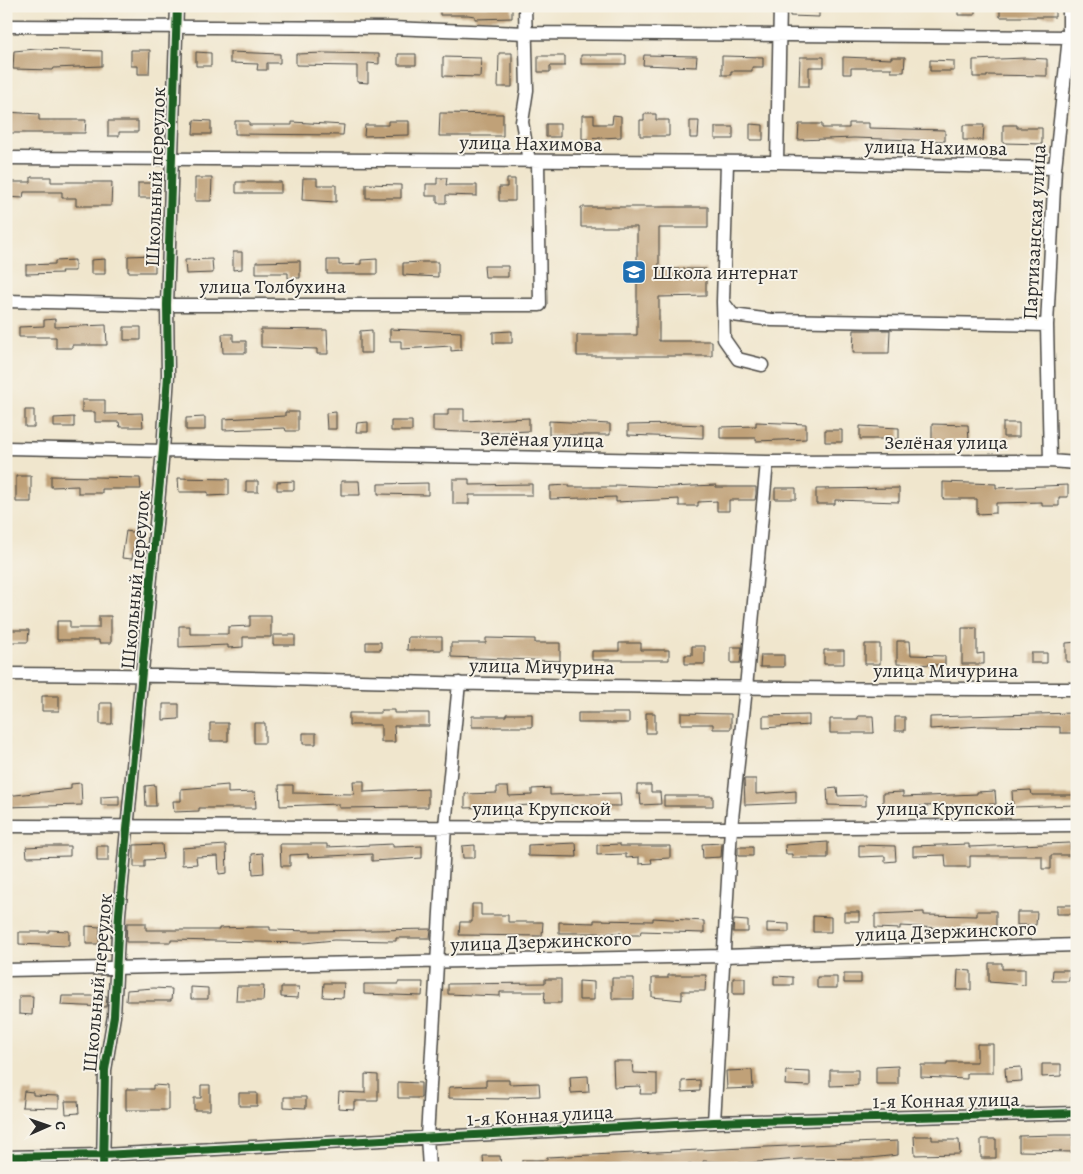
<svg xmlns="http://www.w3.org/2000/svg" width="1083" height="1174" font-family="Alegreya,serif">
<rect width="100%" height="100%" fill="#f7f3e8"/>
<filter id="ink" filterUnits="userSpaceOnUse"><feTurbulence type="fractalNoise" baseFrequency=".02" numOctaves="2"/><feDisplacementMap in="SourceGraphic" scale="10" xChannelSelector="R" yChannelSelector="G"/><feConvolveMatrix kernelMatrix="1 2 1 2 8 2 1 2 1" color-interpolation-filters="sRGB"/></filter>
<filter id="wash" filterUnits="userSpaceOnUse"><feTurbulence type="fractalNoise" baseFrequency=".0096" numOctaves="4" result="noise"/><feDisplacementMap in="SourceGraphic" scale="20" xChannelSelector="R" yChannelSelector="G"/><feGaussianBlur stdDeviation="1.12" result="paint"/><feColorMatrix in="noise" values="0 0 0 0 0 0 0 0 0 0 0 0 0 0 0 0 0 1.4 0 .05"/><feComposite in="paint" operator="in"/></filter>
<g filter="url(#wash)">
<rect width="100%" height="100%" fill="#f0e6cd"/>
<g id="blocks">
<path fill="#c0a178" d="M440 6 512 7V18L475 19V16L468 15H440Z
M790 6H819V17L790 16Z
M958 6H975V15H958Z
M1000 6H1055V17H1000Z
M36 49 102 51V66L54 68 53 70 13 69 14 51Z
M131 50H150L149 74H138V66H131Z
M196 52 211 53V66H196Z
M230 52 280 54V63H267V70H257L258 64 230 63Z
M326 53 379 54V64L368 63V83L357 82V66L296 65V54Z
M499 53H512V87H498Z
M398 54H416V65H398Z
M581 55H626V64H581Z
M644 55 697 56 696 67 643 65Z
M538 56H565V66H550V72H538Z
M722 56 763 57V67H752V71H731V75H722Z
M443 57 481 58 480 77 443 76Z
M800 57H824V67H809V86H799Z
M843 57 891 59V57H905L904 72H891V68H851V74H843Z
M1026 58 1047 59V76L987 75V77H973V60Z
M930 60 954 61V71H930Z
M6 112 39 114V120H86L85 133H6Z
M440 113 503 114V136H439Z
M644 114H656V120H669V136H640V120H644Z
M582 115H594V124H612L613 115 621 116V137L582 139Z
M194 120 211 121V134H193Z
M108 121H138V132H119V136H108Z
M235 121H249V125H292V122L344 125 343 135 235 134Z
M388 121H409V135L364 136 365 125H388Z
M690 121H699L698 138H690Z
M849 123H869V128L945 130V141L854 138 798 140 799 124H822V128H849Z
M546 124H560V137H546Z
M750 124 763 125V140H750Z
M963 125H984L983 140H963Z
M1003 125H1017V128H1042V144L1003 143Z
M715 127H733V139H715Z
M31 177H51V182H112L111 206H76V198H62V192H24L23 198 6 197V182H31Z
M195 178H212L211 201H195Z
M303 178H317V185H336V202L302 200Z
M437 178H447L446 185H477V196L446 195V203H437V196H426V184H437Z
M507 179H515V201H499V187H507Z
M236 182H281V193H236Z
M138 183H156V198H138Z
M366 184 401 185V198H366Z
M581 207H708V228H659V269H706V296L659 297V341H712V356H577V335H637V227H581Z
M233 252H242V269L233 270Z
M155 255V272H128V256Z
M105 259V274H91V260Z
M212 259 213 273 186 274 185 260Z
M377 259V274H327V260H339V265L361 264V260Z
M75 260V271H61L62 273 26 274V265L55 264V261Z
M300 261V278H288V273H256V262Z
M422 262H438V277L403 275V263Z
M484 266H508V277H485Z
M55 319V327L106 325 107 345H72V348H56V337H19V327L44 326V320Z
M124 327H141V340H124Z
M261 329 327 330 328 354H317V349L261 347Z
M390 329 461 332V350L451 351V346L401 349V341H390Z
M372 330V353H360V331Z
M854 330H890L889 353H853Z
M512 331V343H493V332Z
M222 334H233V341H246V353H223Z
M82 400H105V414L142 413 143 427H120L119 422H95V412H82Z
M448 409H464V421L529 418V431L486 433 433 431V415H448Z
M25 410H34V427H25Z
M285 412H298V431H286L285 428 223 430V419L285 416Z
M336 412V429H327L326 413Z
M74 417V427H54V418Z
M205 417V430H186V418Z
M391 421H412V431H391Z
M549 421 610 424V435H549Z
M368 422V432H356L357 423Z
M756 422 806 424V439L756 441V438H720V427L756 426Z
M1003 423H1019V437H1003Z
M676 424 703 425V438L628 435V425Z
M932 424 968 425 969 440H945V443H932Z
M860 426 899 428V439H860Z
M825 430H842V442H825Z
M16 476H31V502H16Z
M51 476 140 478 141 489H102V493H78V486L51 487Z
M178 478 229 479V495L208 496V492H179Z
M453 479H469V485L532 484V495H469V504H453Z
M246 481H258V492H246Z
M294 481V490H277V482Z
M341 481H359L360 495H341Z
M943 482 996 484V488L1068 485V497H1059V506H1042V502L996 503V513L977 514V499H943Z
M428 483V495L378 494V484Z
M569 485V487H616V485L670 487 716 485V487H756V494L755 500H729V511H717V501L698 502V506H679V499L616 502V497L550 499V486Z
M775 488H796V499H775Z
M899 488V502L835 500V504H816V489Z
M126 531 136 533 132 559 122 558Z
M99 616H111V643H99V640H57V621H70V628H99Z
M250 616H271V637H243V647L228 648V645L179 647V626H190V634H228V627L250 626Z
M962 628H977V654L984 653V664H962Z
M6 630H29L28 642H6Z
M273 635H295V645H273Z
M408 637H442V650H407Z
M486 638 535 639V643H560V661L451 657V643H486Z
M897 641H910L911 655 945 656V665L897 664Z
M366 642H381V650H366Z
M1077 642V662H1066V643Z
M619 643H641V650H669V660H592V651H619Z
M865 644H880V664H865Z
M692 646H705V664H685V655H692Z
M731 647H742L740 663H731Z
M824 650H844V664H824Z
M1031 653H1047V663H1031Z
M761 655H784V667H760Z
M42 696H59V711H42Z
M100 703H112V724H100Z
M163 704H179V719L163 720Z
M381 710H394V713H429V726H394L395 742H381V725H349V713H381Z
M578 713H629V723H578Z
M646 713H655V733H646Z
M681 713 731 714V729H713V724H681Z
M1073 713V733H1060V727L981 726 930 729V717Z
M506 714H532V727H472V716H506Z
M809 715V725L763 728V716Z
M858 716H873L874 733H830V719H858Z
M895 717H905V731H895Z
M210 723H228V741H210Z
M254 723H265V743H254Z
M303 733H316V744H303Z
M744 779H756V794L796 791V803L745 805Z
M353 781H364V792L428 789V807L339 808V804L280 806 279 785H293V793L354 794Z
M81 783 82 805 6 807V796L71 789V784Z
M155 785 156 806H146L145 786Z
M228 785V793L255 792 256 808H199V811L174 812 173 801H181V789Z
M637 785H651V792H660L661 804 641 805 640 794H637Z
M497 787H508L509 796 532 795V789L550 788V795L620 793 621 806 533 805 465 808V794L497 793Z
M837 788 838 796 866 795V806L828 805 827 789Z
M1031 790 1032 795H1077V805L1013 807 1012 791Z
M995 791 996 804 883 807V793L903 792V797L977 794V792Z
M119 796V805H101V797Z
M664 796H713V806H664Z
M828 842V858H792V854H786L785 845Z
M576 843 577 857 528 856V845Z
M722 843 721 857 703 858 702 844Z
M1070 843 1071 855H1051V869H1042V856H970V867H946L945 855 913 856V846L969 844V847Z
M162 844 163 859 145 860V867H134V845Z
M280 844H327V847L393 844V847L422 846V858L372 861V854L308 857V854L290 855V866H281Z
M620 844V846H670V858L651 859 652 863 639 864V857L626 858V854L597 855V845Z
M226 845 227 873 219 874 218 856 196 857 197 864 182 865V848Z
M475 845V858H463L462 846Z
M859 845 895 846 896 861 885 862V856L859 857Z
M45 846H70V856L27 857 26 847Z
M97 846H108V861H97Z
M738 847H753V856H738Z
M263 853 264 873 253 874 252 854Z
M472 904H481V915H508V922H543L542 936 459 935 460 922H472Z
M1057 905H1074V914H1057Z
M977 911H996V927L962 926V929L900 926V929L875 928V914L924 912V915L977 916Z
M844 912H859V921H844Z
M1017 912H1037L1036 925H1017Z
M813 916 831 917V932H813Z
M653 918 704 921V933L641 931 640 935H621V933H559V922L594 923V920L653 921Z
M734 920 748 921V932H733Z
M127 923H146V930H219V928L251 927H270V930L314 931 431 929 430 938H396V941L334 940 304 943 171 940V942H126Z
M767 923 789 924V932H767Z
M86 926 100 927 99 944H86Z
M49 930 69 931V946L19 944V932H49Z
M989 963H1002V969H1025V985L989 982Z
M958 970 971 971V990H957Z
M1053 970H1070L1069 981H1052Z
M844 974H861V983H844Z
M668 975H706L705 991H682V1000L652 997V978H668Z
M774 976 793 977V985H774Z
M817 977H837V988H817Z
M612 978H634V999H612Z
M733 978H745V994H733Z
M545 979H561V1003H544L545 992H500V996L448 994V984L545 983Z
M579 981 594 982V1000H579Z
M398 982H423L422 996 364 994V984H398Z
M324 983H344L343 998 323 997Z
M237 986H264L263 1001H236Z
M191 987 208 988V999H191Z
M281 987H299L298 998 281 997Z
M154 988 172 989 171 1001H126L127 990Z
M19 996H33L32 1015 19 1014Z
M62 996H107L106 1007 61 1005Z
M977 1044H993V1073H967V1079L921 1077V1065H947V1062H977Z
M613 1061H632L633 1073 657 1074V1094H640L641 1086 614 1087Z
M1042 1064H1061V1076L1042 1077Z
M898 1066V1084H876V1067Z
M1021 1067 1022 1081 1006 1082 1005 1068Z
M752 1070 753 1088 727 1089 726 1071Z
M830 1070H858V1085L830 1086Z
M786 1071 810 1072V1086L785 1085Z
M365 1074 378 1075V1101H354V1109L338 1108 339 1092 365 1093Z
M588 1076 589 1092 571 1093 570 1077Z
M486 1080H509V1084L539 1083 540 1096 509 1097V1099L449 1098V1087L486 1086Z
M700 1080V1091L682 1092V1081Z
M398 1082 421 1083V1098H398Z
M153 1085 168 1086V1110H126V1089H153Z
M201 1085H210V1110H194V1098H201Z
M24 1091 33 1092V1095L59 1096V1108L22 1107Z
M239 1093H257V1106H239Z
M284 1097H306V1108L284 1107Z
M65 1101H78L79 1113 66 1114Z
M1055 1135H1073V1152L1019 1151V1136Z
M914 1136H932V1140H959L960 1154 915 1155Z
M981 1139H996V1158H981Z
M898 1141V1155L870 1158 800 1159 746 1163 703 1161V1164L672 1165V1168H648V1165H605V1168H522V1160H547V1157Z
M483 1156H500L501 1168H484Z"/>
</g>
</g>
<g filter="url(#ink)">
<use href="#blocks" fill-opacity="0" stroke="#494743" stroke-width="1"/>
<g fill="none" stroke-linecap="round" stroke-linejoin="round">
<defs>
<path id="minor" d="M525 6 527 90 522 122 529 161
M6 26 390 28 526 33 1069 37
M6 158 777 162 1055 168
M777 162 780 6
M727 163 723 302 724 339 738 359 762 365
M6 301 167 305H540L538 161
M723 302 733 315 772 320 1047 325
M6 448 767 462 1050 461 1077 463
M1050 461 1047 325 1055 168 1069 37V6
M6 674C168 674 329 681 490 684 686 688 881 689 1077 689
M6 826 731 828 1077 825
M6 970 724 956 1077 945
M714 1122 731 828 746 688 767 462
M6 1157 103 1155 714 1122 1077 1113
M103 1168 105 1070 114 1016 119 914 163 450 168 375 167 305 177 6
M429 1168 427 1137 445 826 459 683"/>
</defs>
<use href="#minor" stroke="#494743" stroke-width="15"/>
<use href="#minor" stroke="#fff" stroke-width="12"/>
<defs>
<path id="cycleway" d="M6 1157 103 1155 714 1122 1077 1113
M103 1168 105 1070 114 1016 119 914 163 450 168 375 167 305 177 6"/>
</defs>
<use href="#cycleway" stroke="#f7f3e8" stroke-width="11"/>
<use href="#cycleway" stroke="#1b5e20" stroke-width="8"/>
</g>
</g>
<defs>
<symbol id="school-square" viewBox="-11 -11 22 22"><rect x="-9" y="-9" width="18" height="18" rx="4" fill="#1f6fb2" stroke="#f7f3e8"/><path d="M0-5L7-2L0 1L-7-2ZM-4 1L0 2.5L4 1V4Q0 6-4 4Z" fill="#fff"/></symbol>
</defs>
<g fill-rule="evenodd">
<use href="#school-square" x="620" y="258" width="28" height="28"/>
</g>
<g text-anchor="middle" stroke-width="4" stroke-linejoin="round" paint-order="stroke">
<g font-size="20" fill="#2b2b2b" stroke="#f7f3e8">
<text transform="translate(531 143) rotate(1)" y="7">улица Нахимова</text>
<text transform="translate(936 147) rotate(1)" y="7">улица Нахимова</text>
<text transform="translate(155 177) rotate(-88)" y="7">Школьный переулок</text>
<text transform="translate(1034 232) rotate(-87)" y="7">Партизанская улица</text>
<text x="273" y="293">улица Толбухина</text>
<text transform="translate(542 439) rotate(1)" y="7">Зелёная улица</text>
<text x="946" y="449">Зелёная улица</text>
<text transform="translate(135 580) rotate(-85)" y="7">Школьный переулок</text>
<text transform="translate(542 666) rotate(1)" y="7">улица Мичурина</text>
<text x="946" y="677">улица Мичурина</text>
<text x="542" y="815">улица Крупской</text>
<text x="946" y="815">улица Крупской</text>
<text transform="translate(946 931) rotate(-2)" y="7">улица Дзержинского</text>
<text transform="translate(541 941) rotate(-2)" y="7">улица Дзержинского</text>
<text transform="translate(97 983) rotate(-85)" y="7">Школьный переулок</text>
<text transform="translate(946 1100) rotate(-1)" y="7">1-я Конная улица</text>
<text transform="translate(540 1115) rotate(-3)" y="7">1-я Конная улица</text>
</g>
<g font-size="20" fill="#2b2b2b" stroke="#f7f3e8" text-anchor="start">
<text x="652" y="279">Школа интернат</text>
</g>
</g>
<rect width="1083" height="1174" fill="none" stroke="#f7f3e8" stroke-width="25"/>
<g transform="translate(48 1126) rotate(88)" stroke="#f7f3e8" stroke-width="4" paint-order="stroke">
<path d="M0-4L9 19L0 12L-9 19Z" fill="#2b2b2b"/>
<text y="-8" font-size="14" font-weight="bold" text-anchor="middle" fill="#2b2b2b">С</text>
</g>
</svg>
